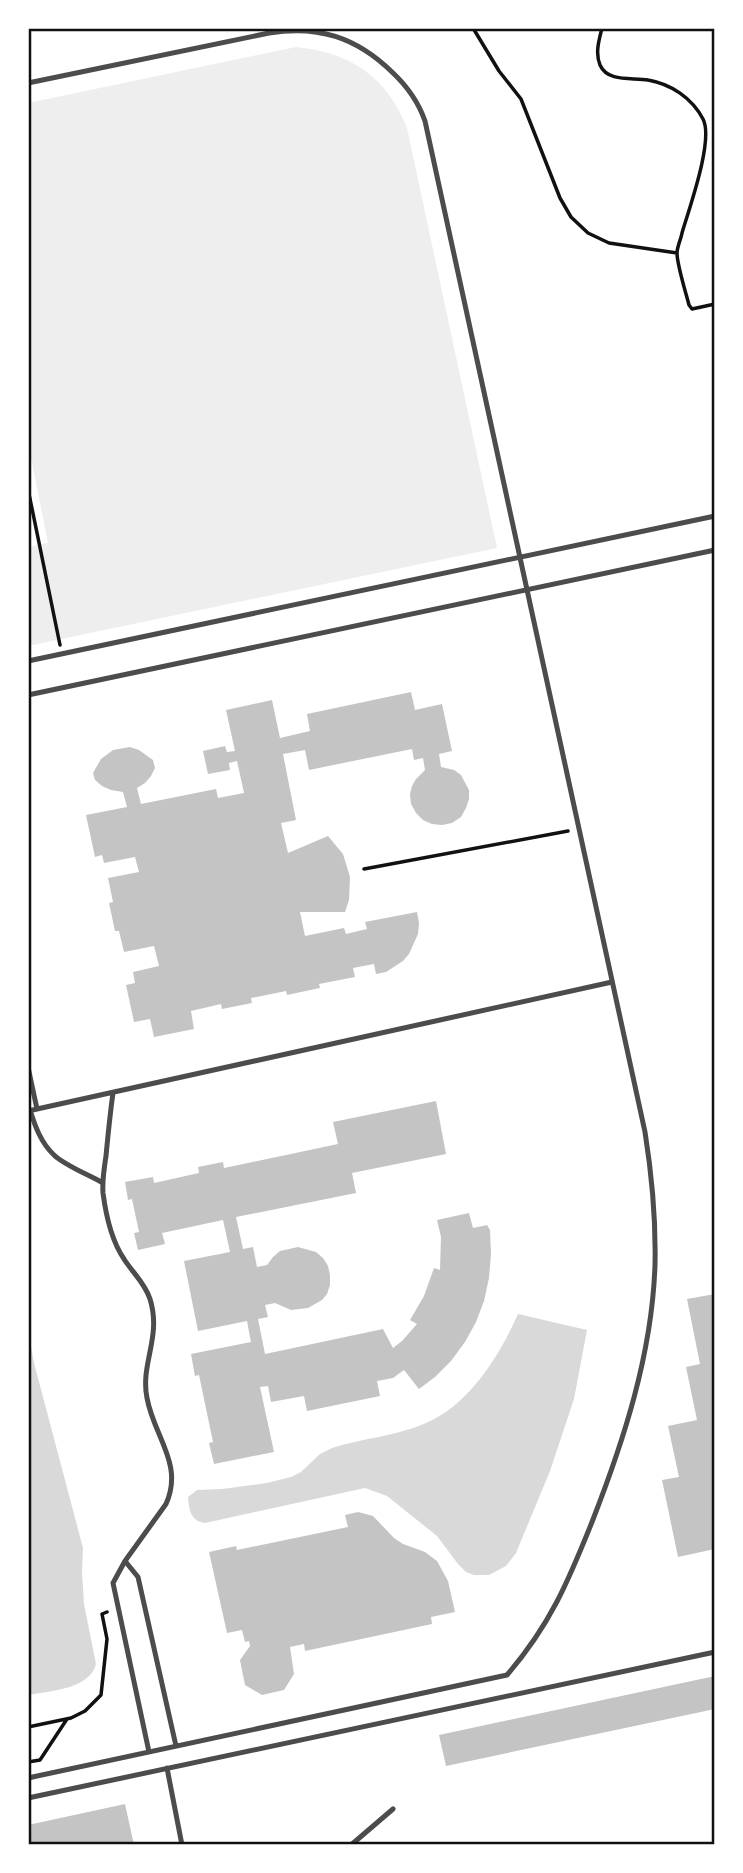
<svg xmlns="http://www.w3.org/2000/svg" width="743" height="1873" font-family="'Zilla Slab',serif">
<rect width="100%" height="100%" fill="#fff"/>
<path fill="#eee" d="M296 47C350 52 387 77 407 128L497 548 28 646V547L48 543 28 443V103Z"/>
<path fill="#d9d9d9" d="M518 1314 587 1330 574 1399 550 1471 516 1553 506 1566 489 1575H474L466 1572 458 1564 437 1536 387 1496 365 1488 205 1523C190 1521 189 1509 188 1497L197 1490 222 1489 267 1483 291 1477 301 1472 320 1454 332 1448C363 1438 397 1436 426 1423 469 1405 500 1355 518 1314Z
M28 1330 34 1363 83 1548 82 1572 84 1604 96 1664C90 1689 50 1691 28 1695Z"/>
<path fill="#c4c4c4" d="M411 692 415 710 442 704 452 751 439 754 441 767 454 770 461 775 469 790V799L466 808 461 817 452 823 442 825 432 824 423 820 416 813 411 804 410 794 412 786 416 779 425 770 423 758 414 760 412 749 309 770 305 750 283 754 296 820 281 823 288 853 328 836 343 854 350 877 349 900 345 912H300L305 936 344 928 346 934 367 929 365 922 417 912 419 923 418 934 409 954 403 961 386 972 376 974 374 964 353 968 355 977 319 984 320 988 287 995 286 991 251 998 252 1003 222 1009 221 1004 191 1011 194 1029 154 1037 150 1019 134 1022 126 985 135 983 133 972 159 966 154 946 124 952 119 931H115L109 903 113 902 108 878 139 872 135 857 104 863 102 855 95 857 86 815 127 807 123 792 111 790 102 786 95 780 93 773 101 759 113 750 130 747 139 750 153 760 155 768 151 776 145 783 137 788 141 804 216 789 218 798 244 793 237 761 229 763 230 770 208 774 203 751 225 746 227 752 235 751 226 710 272 700 280 738 310 731 307 714Z
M436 1101 446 1154 352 1173 356 1193 236 1217 243 1249 253 1247 257 1267 267 1265 273 1257 280 1251 298 1247 316 1252 323 1258 328 1266 330 1275V1285L327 1294 322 1300 308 1308 291 1310 275 1303 265 1305 268 1317 258 1319 265 1354 383 1329 393 1348 402 1341 417 1324 410 1320 424 1296 434 1268 440 1270 441 1237 437 1220 469 1213 473 1228 487 1225 490 1230 491 1254 489 1278 484 1301 476 1322 465 1342 451 1361 435 1377 419 1389 404 1370 393 1378 377 1381 380 1396 307 1411 304 1396 271 1402 268 1386 260 1387 274 1452 214 1464 209 1443 213 1442 199 1375 195 1376 191 1354 251 1342 247 1321 198 1331 184 1261 230 1252 223 1220 162 1233 165 1244 138 1250 134 1233 139 1232 132 1199 128 1200 125 1182 153 1177 154 1183 199 1173 198 1167 223 1162 224 1168 338 1144 333 1122Z
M715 1294V1549L678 1557 662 1480 679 1477 668 1426 697 1420 686 1367 700 1364 687 1299Z
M358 1512 373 1516 394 1538 403 1544 425 1552 437 1561 448 1581 455 1612 431 1617 432 1624 305 1651 304 1644 290 1647 294 1674 284 1690 262 1695 245 1685 240 1660 250 1646 249 1641 245 1642 242 1630 227 1633 209 1552 236 1546 237 1550 348 1527 345 1515Z
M715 1676V1709L446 1766 439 1735Z
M125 1804 134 1845H28V1825Z"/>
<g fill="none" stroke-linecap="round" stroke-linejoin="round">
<path stroke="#111" stroke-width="3.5" d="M473 28 499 71 521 99 560 198 571 217 588 233 609 243 677 253
M602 28C599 40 595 53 600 65 608 83 633 77 648 80 671 84 692 98 703 119 714 140 689 209 682 233 681 239 677 247 677 253 677 265 686 293 689 305L692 309 715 304
M28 489 60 645
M364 869 568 831
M28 1727 71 1718 85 1711 101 1695 107 1639 102 1614 107 1612
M28 1762 40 1760 67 1719"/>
<path stroke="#4c4c4c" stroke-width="5" d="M28 83 269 33C318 25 356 37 392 72 407 86 418 101 425 121L645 1132C652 1176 656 1220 655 1265 652 1354 624 1440 592 1522 568 1582 550 1625 507 1675L28 1778
M28 661 715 516
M28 695 715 550
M28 1067 37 1109
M113 1093C110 1114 108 1135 106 1156 104 1169 102 1181 103 1193 106 1216 111 1240 124 1259 132 1272 145 1283 150 1299 162 1337 140 1364 147 1398 154 1437 184 1464 166 1504L125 1561 113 1583 149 1752
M30 1110C35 1126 41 1143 54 1155 64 1165 89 1175 103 1183
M28 1111 612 982
M125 1561 138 1577 176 1746
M167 1768 182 1845
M28 1798 715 1652
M351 1845 393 1809"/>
</g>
<rect width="743" height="1873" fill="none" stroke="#ffffff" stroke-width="60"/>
<rect x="30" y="30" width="683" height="1813" fill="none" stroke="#111" stroke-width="2.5"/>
</svg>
